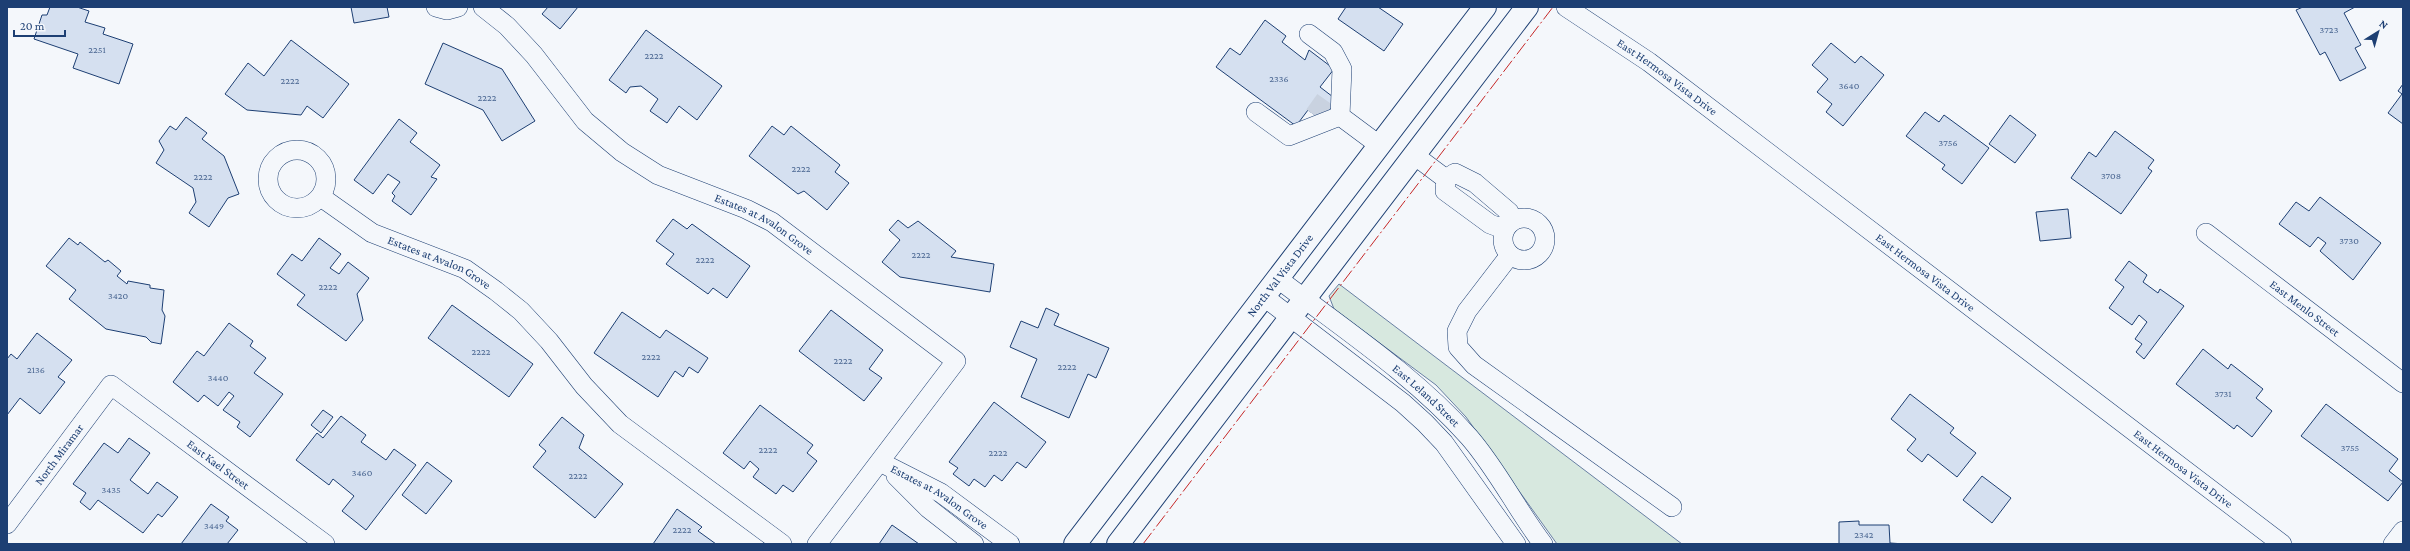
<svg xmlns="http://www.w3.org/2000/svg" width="2410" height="551" font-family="'Crimson Pro',serif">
<rect width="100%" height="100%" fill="#f4f7fb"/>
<path fill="#d7e8df" stroke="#687fa3" d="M1339 284 1682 544H1557L1466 417 1436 385 1334 309 1329 296Z"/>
<path fill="#d5e0f0" stroke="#1d3f73" d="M50 7H77L89 11 85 22 105 28 103 34 133 44 119 84 73 68 78 54 34 39 42 15H47Z
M351 7H387L389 17 354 23Z
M548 7H547H578L560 29 542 14Z
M1346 7H1378L1403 24 1384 51 1338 19Z
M2303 7H2355L2344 13 2361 45 2355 48 2366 68 2340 81 2325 52 2320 55 2296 10Z
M1265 20 1286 36 1282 42 1305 60 1309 50 1334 69 1320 87 1337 100 1322 120 1308 110 1296 126 1216 67 1230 48 1240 55Z
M646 30 722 86 697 120 679 106 667 123 650 111 658 99 641 86 630 87 626 93 609 80Z
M291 40 349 84 323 118 307 106 301 115 247 110 225 94 248 63 264 76Z
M443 43 502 69 535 121 502 141 483 110 425 84Z
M1831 43 1855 63 1861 56 1884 75 1843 126 1826 112 1832 104 1817 92 1828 79 1812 65Z
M2403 84V124L2388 113 2402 94 2398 91Z
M1925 112 1939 122 1944 115 1989 148 1962 184 1942 169 1945 165 1906 136Z
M2010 115 2036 135 2015 163 1989 144Z
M186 117 207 133 202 139 224 156 239 194 228 198 209 227 189 213 196 202 193 188 156 163 164 150 159 141 170 126 176 130Z
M399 119 417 133 410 142 440 165 431 177 437 179 411 215 392 201 395 196 392 193 400 182 388 174 373 194 354 180Z
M772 126 784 135 791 126 840 165 835 172 849 183 827 210 804 191 798 194 749 156Z
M2115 131 2154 160 2148 168 2152 171 2121 214 2071 178 2089 152 2096 157Z
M2320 197 2381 243 2353 280 2320 251 2326 243 2318 237 2310 247 2279 224 2296 202 2309 211Z
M2068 209 2071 238 2040 241 2036 212Z
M673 219 687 229 692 224 750 266 727 298 713 288 708 294 666 264 674 254 656 241Z
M898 220 908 228 918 221 956 251 951 257 994 264 990 292 900 277 882 262 900 240 889 230Z
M69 238 78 245 80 242 105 262 108 260 121 271 117 276 127 284 128 281 150 285V288L164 290 162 310 165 316 161 344 151 342 146 337 106 329 69 299 76 290 46 266Z
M319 238 341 254 330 268 339 274 348 262 369 278 357 294 363 320 346 341 297 305 305 295 277 274 292 254 302 261Z
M2129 261 2147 275 2143 282 2158 293 2160 289 2184 306 2144 359 2136 352 2142 344 2135 339 2147 322 2139 315 2132 325 2109 308 2124 287 2115 280Z
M452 305 533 364 509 397 428 338Z
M1046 308 1059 314 1054 325 1109 348 1096 378 1088 374 1069 418 1021 397 1037 359 1010 347 1021 321 1038 328Z
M831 310 883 350 869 369 882 378 864 401 799 351Z
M622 312 660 338 666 330 708 358 698 373 689 367 683 377 675 371 658 397 594 353Z
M229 323 253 341 250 346 266 358 254 373 283 394 250 437 237 427 240 422 223 410 234 396 229 392 218 406 204 395 198 402 173 382 197 351 204 356Z
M37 333 72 360 58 377 65 382 40 414 20 398 7 415V359L11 354 17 359Z
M2203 349 2228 369 2231 364 2263 389 2256 398 2272 411 2252 437 2237 425 2234 429 2176 384Z
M1910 394 1954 428 1950 433 1976 453 1957 477 1928 454 1922 462 1907 450 1916 439 1891 419Z
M994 402 1046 442 1026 468 1017 462 1002 481 994 475 985 487 974 479 969 486 953 474 958 468 949 462Z
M2326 404 2398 459 2389 471 2403 482 2388 501 2301 436Z
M760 405 813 445 807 453 817 461 793 492 783 485 776 494 753 477 759 469 750 461 744 469 723 453Z
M323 410 333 417 321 433 311 425Z
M341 416 366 435 361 442 386 460 394 449 416 465 366 530 342 511 354 496 333 479 329 485 296 460 317 433 323 438Z
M562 417 584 435 579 448 623 484 595 518 533 467 546 451 539 445Z
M129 438 150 453 130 480 148 494 157 482 178 497 162 517 158 514 143 533 98 500 90 510 80 502 86 493 73 484 104 443 118 453Z
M427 462 452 481 426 514 402 495Z
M1982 476 2011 498 1992 523 1963 500Z
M211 504 229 517 226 521 238 530 227 544H181Z
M677 509 702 527 698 531 716 544H653Z
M1859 521V525H1889L1890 543 1905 544H1839V522Z
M892 525 919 544H879Z"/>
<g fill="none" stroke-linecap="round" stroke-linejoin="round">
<path stroke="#c9d2e0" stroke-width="19" stroke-dasharray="19 10" stroke-linecap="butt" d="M1314 115 1329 94"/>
<defs>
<g id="minor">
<path d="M436 7 447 10 458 7"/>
<path id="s1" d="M483 7 507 26 534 55 585 121 622 152 658 175 746 209 772 222 956 361 817 544"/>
<path id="s2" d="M1566 7 1649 62 2282 544"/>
<path d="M1309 34 1333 52 1342 69 1340 116 1379 145"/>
<path d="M1256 112 1289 136 1340 116"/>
<circle cx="297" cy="179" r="29"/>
<path d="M1414 155 1446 179"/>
<path d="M1455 173 1475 183 1509 212V224L1498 227 1490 224 1445 191 1446 179Z"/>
<path id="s3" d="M321 197 372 233 465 269 496 291 521 311 549 341 584 386 620 424 782 544"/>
<circle cx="1524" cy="239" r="21"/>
<path id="s4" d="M2206 233 2403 383"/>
<path d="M1510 255 1467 311 1457 331 1458 347 1474 365 1672 507"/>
<path id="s5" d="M1277 278C1342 328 1414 375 1469 437 1497 469 1517 510 1543 544"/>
<path d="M1263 296 1403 403 1425 423 1444 443 1516 544"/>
<path id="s6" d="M880 462 941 493 1010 544"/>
<path d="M896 476 928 508 974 544"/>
<path id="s7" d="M7 524 111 385 325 544"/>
<path d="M2393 544 2403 531"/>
</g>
<g id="major">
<path id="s8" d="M1075 544 1485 7"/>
<path d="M1118 544 1527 7"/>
</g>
</defs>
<use href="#minor" stroke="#1d3f73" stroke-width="20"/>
<use href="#major" stroke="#1d3f73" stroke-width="24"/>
<use href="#minor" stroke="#f4f7fb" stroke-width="19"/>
<use href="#major" stroke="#f4f7fb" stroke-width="22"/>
<path stroke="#c62828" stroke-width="1" stroke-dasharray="14 3 2 3" stroke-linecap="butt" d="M1143 544 1553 7"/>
</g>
<g text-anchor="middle" stroke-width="3" stroke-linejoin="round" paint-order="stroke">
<g font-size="10" fill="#4b6792">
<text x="2329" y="33">3723</text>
<text x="97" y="53">2251</text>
<text x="654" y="59">2222</text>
<text x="1279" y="82">2336</text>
<text x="290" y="84">2222</text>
<text x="1849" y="89">3640</text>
<text x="487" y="101">2222</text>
<text x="1948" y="146">3756</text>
<text x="801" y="172">2222</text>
<text x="2111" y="179">3708</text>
<text x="203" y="180">2222</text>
<text x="2349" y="244">3730</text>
<text x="921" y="258">2222</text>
<text x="705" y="263">2222</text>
<text x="328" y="290">2222</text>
<text x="118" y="299">3420</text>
<text x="481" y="355">2222</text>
<text x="651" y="360">2222</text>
<text x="843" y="364">2222</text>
<text x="1067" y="370">2222</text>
<text x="36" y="373">2136</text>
<text x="218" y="381">3440</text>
<text x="2223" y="397">3731</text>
<text x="2350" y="451">3755</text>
<text x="768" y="453">2222</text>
<text x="998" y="456">2222</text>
<text x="362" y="476">3460</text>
<text x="578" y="479">2222</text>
<text x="111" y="493">3435</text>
<text x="214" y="529">3449</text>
<text x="682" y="533">2222</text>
<text x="1864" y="538">2342</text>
</g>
<g font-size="12" fill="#1d3f73" stroke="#f4f7fb">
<text dy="4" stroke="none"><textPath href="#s2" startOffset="123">East Hermosa Vista Drive</textPath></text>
<text dy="4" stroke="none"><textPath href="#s1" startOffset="362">Estates at Avalon Grove</textPath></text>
<text dy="4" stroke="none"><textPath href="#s3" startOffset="136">Estates at Avalon Grove</textPath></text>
<text dy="4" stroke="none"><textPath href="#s2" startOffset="447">East Hermosa Vista Drive</textPath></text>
<text dy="4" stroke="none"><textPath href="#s8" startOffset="338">North Val Vista Drive</textPath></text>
<text dy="4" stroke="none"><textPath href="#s4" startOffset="124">East Menlo Street</textPath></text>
<text dy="4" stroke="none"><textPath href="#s5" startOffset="190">East Leland Street</textPath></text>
<text dy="4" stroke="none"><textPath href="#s7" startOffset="87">North Miramar</textPath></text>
<text dy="4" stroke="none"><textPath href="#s7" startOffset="307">East Kael Street</textPath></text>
<text dy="4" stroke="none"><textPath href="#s2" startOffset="771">East Hermosa Vista Drive</textPath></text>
<text dy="4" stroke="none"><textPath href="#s6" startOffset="69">Estates at Avalon Grove</textPath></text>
</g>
</g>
<rect width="2410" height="551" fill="none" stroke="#1d3f73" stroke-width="16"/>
<g transform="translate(2378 32) rotate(37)" stroke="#f4f7fb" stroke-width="3" paint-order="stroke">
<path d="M0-3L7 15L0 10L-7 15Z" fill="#1d3f73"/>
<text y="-6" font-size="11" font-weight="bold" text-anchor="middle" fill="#1d3f73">N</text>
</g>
<path d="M14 30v6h51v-6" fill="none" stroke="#1d3f73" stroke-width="2"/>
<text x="20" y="30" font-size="12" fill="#1d3f73" stroke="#f4f7fb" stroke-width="3" paint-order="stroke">20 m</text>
</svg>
